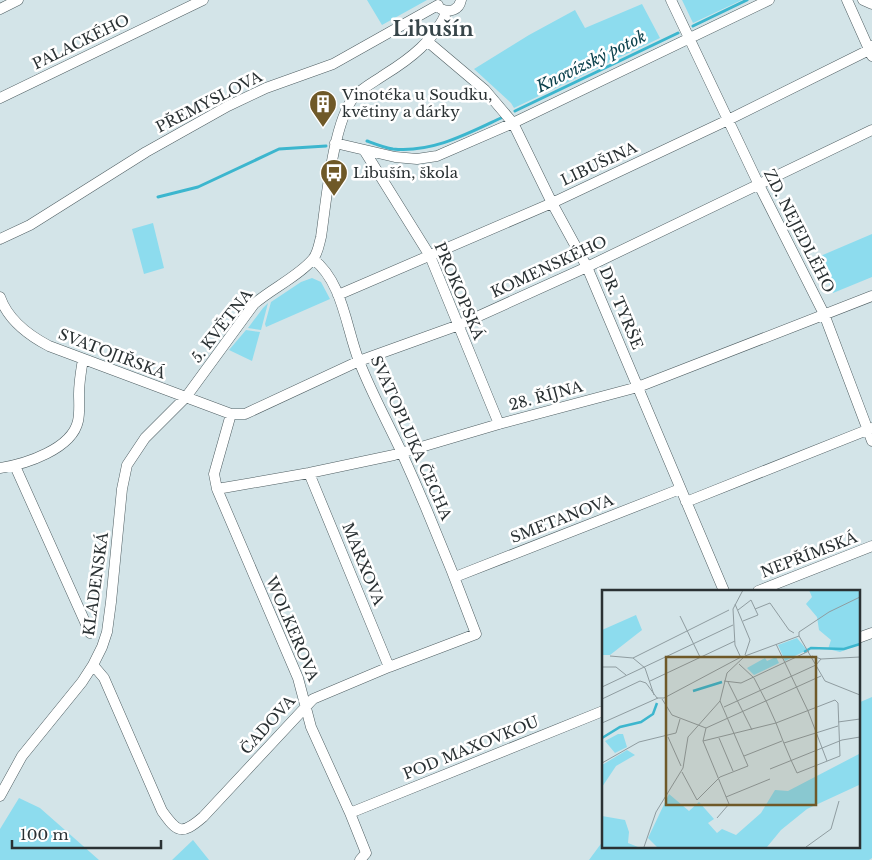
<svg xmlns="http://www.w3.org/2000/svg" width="872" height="860" font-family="'Libre Baskerville',serif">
<rect width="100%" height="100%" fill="#d3e4e8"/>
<path fill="#8ddcee" d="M367 0H427L382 25Z
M682 0H742L693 23Z
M642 4 660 38 514 108 511 103 474 69 529 35 575 10 585 28Z
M153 223 164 268 144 274 132 229Z
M872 234V277L833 293 818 257Z
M312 278 321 282 330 299 266 327 265 324 271 302 301 282Z
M268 303 261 330 248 328 263 308Z
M246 330 260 332 252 361 229 350Z
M872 697V858L869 860H589L603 841V846H858V703Z
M19 798 40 808 99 860H0V829Z
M193 840 209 860H172Z"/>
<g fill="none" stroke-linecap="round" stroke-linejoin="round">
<path stroke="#3cb6ce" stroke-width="3" d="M693 26 747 0
M515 111 678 33
M367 141C375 144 385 148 393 149 432 153 467 134 501 118
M158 197 198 187 279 149 326 146"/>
<defs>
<path id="minor" d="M671 0 759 185 824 314 872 441
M847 0 872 56
M863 0 872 4
M0 9 18 0
M441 9C450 13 459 10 461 0
M427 41 485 90 513 123 552 203 587 267 724 591
M0 98 203 0
M335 143 395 157 417 159 437 156 513 123 769 0
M364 150 430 256 499 424
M0 239 30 225 146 152 228 106 266 88 333 64 438 5
M338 295 552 203 728 120 869 50 872 46
M0 297C8 320 28 335 49 346L231 414H245L359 361 459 325 587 267 872 130
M231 414 214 474 217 489 298 678 311 727 350 813 366 853 360 860
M15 466 90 633
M0 468C26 464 72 449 78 421 80 412 79 402 79 394 79 382 81 371 83 359
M309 473 389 667
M217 489 309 473 394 455 499 424 638 387 872 296
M686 502 872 428
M455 577 680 489
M758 591 872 546
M858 638 872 633
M93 665 104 678 162 811C177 832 181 836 203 817L313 699 389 667 476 634C453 572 428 511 401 451 387 421 371 392 359 361 346 328 343 282 313 259
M0 796 22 756 82 682 93 665 102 647 107 632 111 602 122 489 127 465 145 438 186 397 254 304C271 289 299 276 313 259 318 253 319 244 321 237 326 203 333 122 354 97 362 88 374 82 384 75 410 59 435 40 447 11
M350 813 603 711"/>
</defs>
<use href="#minor" stroke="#4f5e62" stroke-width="11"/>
<use href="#minor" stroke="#fff" stroke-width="10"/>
</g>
<defs>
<symbol id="building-pin" viewBox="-11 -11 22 30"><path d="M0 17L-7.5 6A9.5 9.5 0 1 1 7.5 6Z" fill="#6f5928" stroke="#fff"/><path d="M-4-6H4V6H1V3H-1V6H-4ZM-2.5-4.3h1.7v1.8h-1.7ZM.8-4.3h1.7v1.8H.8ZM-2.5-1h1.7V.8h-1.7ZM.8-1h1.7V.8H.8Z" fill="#fff"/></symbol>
<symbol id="bus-pin" viewBox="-11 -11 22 30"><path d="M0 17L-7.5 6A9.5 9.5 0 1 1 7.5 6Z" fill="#6f5928" stroke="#fff"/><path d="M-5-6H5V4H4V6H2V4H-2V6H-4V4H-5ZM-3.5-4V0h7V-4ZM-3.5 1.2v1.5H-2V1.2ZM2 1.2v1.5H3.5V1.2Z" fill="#fff"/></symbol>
</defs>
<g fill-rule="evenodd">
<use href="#building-pin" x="307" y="88" width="32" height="43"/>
<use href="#bus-pin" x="318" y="157" width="32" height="43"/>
</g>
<g text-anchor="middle" stroke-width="5" stroke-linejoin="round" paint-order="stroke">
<g font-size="15" fill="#2a3133" stroke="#fff">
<text transform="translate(81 42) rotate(-26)" y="5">PALACKÉHO</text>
<text transform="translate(209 102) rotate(-27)" y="5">PŘEMYSLOVA</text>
<text transform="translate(599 164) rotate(-25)" y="5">LIBUŠINA</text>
<text transform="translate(799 231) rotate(63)" y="5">ZD. NEJEDLÉHO</text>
<text transform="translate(549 267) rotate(-25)" y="5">KOMENSKÉHO</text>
<text transform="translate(459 291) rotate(67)" y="5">PROKOPSKÁ</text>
<text transform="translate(621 308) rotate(67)" y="5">DR. TYRŠE</text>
<text transform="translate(222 326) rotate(-52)" y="5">5. KVĚTNA</text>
<text transform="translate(112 354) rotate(21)" y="5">SVATOJIŘSKÁ</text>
<text transform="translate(546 396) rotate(-15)" y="5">28. ŘÍJNA</text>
<text transform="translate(411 438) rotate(66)" y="5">SVATOPLUKA ČECHA</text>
<text transform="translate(562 519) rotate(-21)" y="5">SMETANOVA</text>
<text transform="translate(809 555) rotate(-21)" y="5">NEPŘÍMSKÁ</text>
<text transform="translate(363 564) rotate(68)" y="5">MARXOVA</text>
<text transform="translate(96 584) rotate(-82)" y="5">KLADENSKÁ</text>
<text transform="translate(292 629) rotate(67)" y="5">WOLKEROVA</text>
<text transform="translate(268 725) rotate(-48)" y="5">ČADOVA</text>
<text transform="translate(471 748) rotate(-22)" y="5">POD MAXOVKOU</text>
</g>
<g font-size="15" fill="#2a3133" stroke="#fff" text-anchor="start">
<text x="342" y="100">Vinotéka u Soudku,<tspan x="342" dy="17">květiny a dárky</tspan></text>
<text x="353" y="178">Libušín, škola</text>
</g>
<g font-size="16" font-style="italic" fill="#0b414c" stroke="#fff">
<text transform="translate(591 61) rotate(-26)" y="6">Knovízský potok</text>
</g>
<g font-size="20" font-weight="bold" fill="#374549" stroke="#fff">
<text x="433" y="36">Libušín</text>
</g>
</g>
<g transform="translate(602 590)">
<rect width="258" height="258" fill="#d3e4e8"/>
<path d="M207 0H257V54L238 62 226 59 229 50 217 40 215 27 204 14 210 7ZM34 25 40 40 8 65H0V40ZM195 48 205 60 183 71 176 55ZM174 67 177 73 152 85 145 78 163 68 165 71ZM16 144H21L25 157 13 163 3 151ZM25 160 33 165 14 176 0 197V175ZM257 164V195L205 219 179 240 165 257H55L46 248 67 204 87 221 97 212 112 229 106 233 115 243 120 239 134 245 159 223 173 200 186 201ZM0 226 23 230 27 242 26 253 36 257H0Z" fill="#8ddcee"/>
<path fill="none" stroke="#3cb6ce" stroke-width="2.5" d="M202 62 209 58 242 59 258 54M91 101 120 92M0 148 18 137 39 132 51 124 55 113"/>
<path fill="none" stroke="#8f9ca0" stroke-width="1" d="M133 14 148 50 143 65M153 19 168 13 187 40 192 43M136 20 149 10 156 25 141 31M78 26 98 67M197 46 223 91 258 105M197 46V42L227 22 258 7M174 54 206 121 225 171M8 66 31 68 127 20M210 66 219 69 258 67M31 68 43 78 52 105M139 68 133 55 131 19 141 0M0 77H14L24 85M48 91 133 51M122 91 139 93 207 61M126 92 150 140M0 97 131 35M0 109 38 91 44 93 55 108H62L139 67M60 109 70 125 104 138M122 117 214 75 219 69M236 132 258 129M0 133 56 108M104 138 219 86M104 138 101 151 127 214 115 228M66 147 79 176M117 148 131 181M101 151 174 133 233 110 236 113 238 166 195 183 189 170 181 151 174 133 165 113 152 88 137 74M182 153 236 136M142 166 180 151M0 173 37 152 74 143 78 129M168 179 240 150 258 147M80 182 95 210 118 187 146 176 118 111M124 207 168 189M42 257 54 222 81 178 86 147 118 111 125 83 143 66 197 46M204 257 229 239 237 211"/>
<path fill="#6f5928" fill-opacity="0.15" stroke="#6f5928" stroke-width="2.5" d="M64 67H214V215H64Z"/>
<rect width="258" height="258" fill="none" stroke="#2a3133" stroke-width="2.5"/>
</g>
<path d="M12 840v8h149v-8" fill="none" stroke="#2a3133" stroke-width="2.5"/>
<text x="20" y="840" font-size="15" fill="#2a3133" stroke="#ffffff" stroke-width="4" paint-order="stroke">100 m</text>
</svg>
